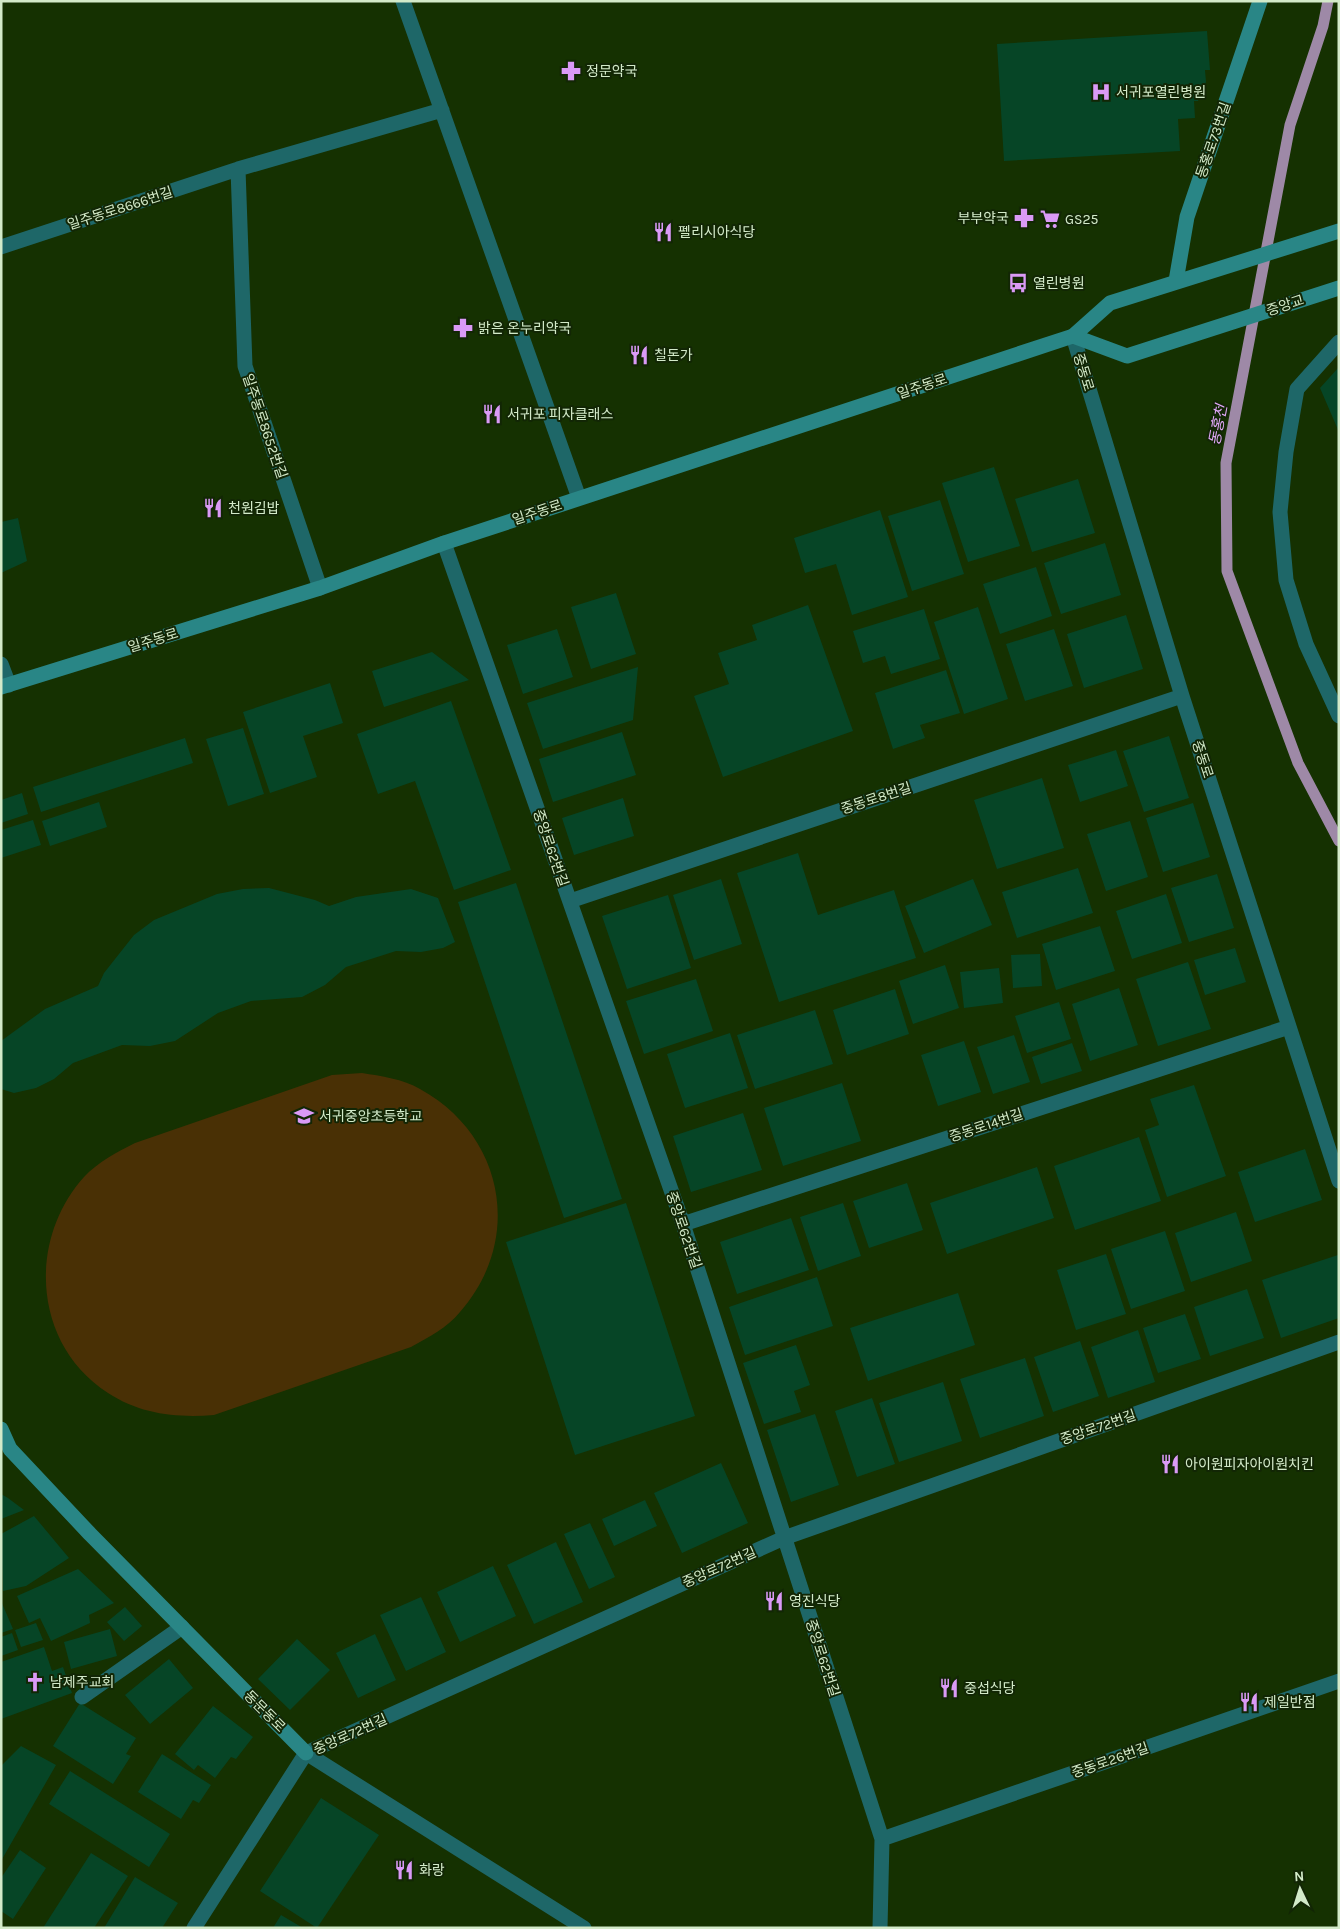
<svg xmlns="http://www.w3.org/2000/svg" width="1340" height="1929" font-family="Karla,'Noto Sans KR',sans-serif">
<rect width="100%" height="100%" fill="#153101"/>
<path fill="#493005" d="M362 1073C381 1076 403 1079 420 1089 504 1135 524 1239 460 1312 447 1328 429 1337 411 1347L214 1415C176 1418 140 1414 108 1393 33 1345 27 1240 84 1177 98 1162 117 1152 135 1143L332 1075Z"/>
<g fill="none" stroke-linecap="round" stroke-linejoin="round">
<path stroke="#9e89a7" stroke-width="11" d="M1328 1 1323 26 1290 125 1226 463 1227 571 1298 763 1339 841"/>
</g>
<path fill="#064526" d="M1207 31 1210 70H1205L1206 82 1198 101H1194L1195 118 1178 119 1180 151 1004 161 997 44Z
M1339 367V432L1320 388Z
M994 467 1020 546 968 562 942 483Z
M1078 479 1095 533 1032 552 1015 499Z
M940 500 964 574 912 591 888 516Z
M880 510 908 597 852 615 836 564 805 573 794 538Z
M18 518 27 561 1 573V522Z
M1105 543 1121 595 1061 614 1044 563Z
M1036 567 1052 616 1000 634 983 584Z
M616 593 636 654 591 669 571 607Z
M808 605 853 731 723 777 694 696 729 684 718 653 757 640 752 625Z
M978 607 1008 699 964 714 934 622Z
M924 609 940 659 891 674 885 656 863 663 853 631Z
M1126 615 1143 669 1084 688 1067 634Z
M557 629 573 677 523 694 507 645Z
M1054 629 1073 686 1025 701 1006 644Z
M432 652 469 680 384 707 372 671Z
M638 667 633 720 543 749 527 703Z
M946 670 960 713 920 725 925 738 893 749 875 693Z
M330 683 343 723 303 736 317 777 270 793 243 712Z
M451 701 511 870 454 890 415 781 378 794 357 734Z
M243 728 264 794 228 806 206 739Z
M622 732 636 775 553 802 539 759Z
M1169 736 1189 798 1144 812 1123 751Z
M185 738 193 763 41 812 33 787Z
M1116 750 1128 786 1080 802 1068 765Z
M1042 778 1064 848 997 869 974 800Z
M22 793 28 814 1 823V800Z
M623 798 634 836 574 855 562 818Z
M99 802 107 827 50 846 42 821Z
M1193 803 1210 857 1163 872 1146 818Z
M33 820 41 845 1 858V830Z
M1130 821 1148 877 1106 891 1087 834Z
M798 853 818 915 894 890 916 958 779 1002 737 873Z
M1078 868 1093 913 1017 938 1002 892Z
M1217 874 1234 928 1189 942 1171 888Z
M721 879 742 944 694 960 673 895Z
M973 879 992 925 924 953 905 906Z
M516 883 622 1199 564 1218 458 902Z
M269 888 315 900 329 906 356 897 411 889 438 898 455 942 443 948 421 952 396 951 346 967 325 985 302 997 251 1001 218 1013 175 1041 150 1046 122 1045 73 1063 54 1079 36 1088 14 1093 1 1089V1041L45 1009 98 986 104 973 134 935 154 920 217 894 243 889Z
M1166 894 1182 943 1132 959 1116 911Z
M668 895 691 968 627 989 602 916Z
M1100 926 1115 971 1056 990 1042 944Z
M1235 948 1246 982 1205 995 1194 960Z
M1040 954 1042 986 1013 988 1011 955Z
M1188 962 1211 1029 1158 1046 1136 979Z
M945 965 959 1008 913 1024 899 981Z
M999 968 1003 1003 964 1008 960 972Z
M696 979 713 1031 644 1054 626 1001Z
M1119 988 1138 1045 1090 1061 1072 1004Z
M895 989 909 1034 847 1055 833 1010Z
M1059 1002 1071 1039 1027 1053 1015 1016Z
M815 1010 833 1064 755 1089 737 1035Z
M730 1033 748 1088 685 1108 667 1054Z
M1014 1035 1030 1082 993 1094 977 1047Z
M964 1041 981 1092 938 1106 921 1055Z
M1072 1043 1082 1071 1041 1084 1032 1057Z
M842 1083 861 1141 783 1166 764 1108Z
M1194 1085 1226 1176 1167 1197 1145 1130 1159 1125 1150 1099Z
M743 1113 762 1170 691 1192 673 1136Z
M1139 1137 1161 1201 1075 1230 1054 1166Z
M1305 1149 1322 1200 1255 1222 1238 1172Z
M1037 1167 1054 1218 947 1254 930 1203Z
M907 1183 923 1230 869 1248 853 1201Z
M626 1203 695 1416 575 1455 506 1242Z
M843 1203 861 1256 818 1271 800 1217Z
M1236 1212 1252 1261 1191 1282 1175 1233Z
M791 1218 809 1270 737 1294 720 1242Z
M1165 1231 1185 1291 1131 1309 1111 1249Z
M1106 1254 1126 1314 1076 1330 1057 1270Z
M1338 1255 1339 1318 1281 1338 1262 1280Z
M817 1277 833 1326 745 1355 729 1307Z
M1247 1289 1264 1338 1210 1356 1194 1307Z
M958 1293 975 1345 868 1381 850 1328Z
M1185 1314 1201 1359 1158 1373 1143 1328Z
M1138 1330 1155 1382 1108 1398 1091 1347Z
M1080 1341 1099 1396 1053 1412 1034 1357Z
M796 1345 810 1385 794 1391 801 1412 764 1424 743 1363Z
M1025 1358 1044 1416 980 1438 960 1379Z
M943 1382 962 1441 899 1462 879 1403Z
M872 1398 895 1464 857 1477 835 1411Z
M815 1414 839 1485 791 1502 767 1430Z
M721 1463 748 1523 682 1553 654 1493Z
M1 1494 8 1498 24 1510 1 1519Z
M645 1500 657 1526 614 1546 602 1519Z
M34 1516 69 1558 26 1586 3 1591 1 1534Z
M590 1523 615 1577 589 1589 564 1534Z
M556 1542 583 1602 534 1624 507 1565Z
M493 1566 516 1616 460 1642 437 1592Z
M78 1569 114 1603 89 1615 90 1623 51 1641 40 1618 29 1623 17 1596Z
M421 1597 446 1652 406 1671 380 1615Z
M1 1601 13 1629 1 1633Z
M125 1607 142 1626 124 1641 107 1622Z
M36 1623 43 1640 21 1647 15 1630Z
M110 1629 117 1656 71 1669 64 1642Z
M12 1633 18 1650 1 1656V1637Z
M375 1634 396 1680 358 1698 336 1653Z
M297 1639 330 1670 290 1710 258 1679Z
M44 1647 52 1671 63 1667 72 1693 1 1719V1662Z
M169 1659 193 1688 150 1724 125 1695Z
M80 1703 136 1738 126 1754 131 1756 113 1784 53 1746Z
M213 1706 253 1737 236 1759 231 1757 215 1778 198 1765 194 1770 175 1754Z
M21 1746 56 1765 1 1861V1766Z
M162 1754 211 1785 199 1803 193 1800 181 1819 138 1792Z
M70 1771 170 1834 149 1867 49 1804Z
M321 1798 379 1835 317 1928 260 1891Z
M20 1850 46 1868 13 1919 1 1911V1878Z
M91 1853 128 1876 94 1928H43Z
M135 1877 178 1903 162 1928H104Z
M281 1915 303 1928H273Z"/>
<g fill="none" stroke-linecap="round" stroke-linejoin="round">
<path stroke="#1e6768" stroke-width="15" d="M1 664 9 685
M82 1697 182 1627"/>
<path stroke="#1e6768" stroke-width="15" d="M403 1 579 498
M238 169 245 366 320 588
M1 247 238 169 442 110
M1073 336 1182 696 1339 1181
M1339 342 1297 389 1286 452 1280 512 1286 580 1306 644 1339 716
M444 543 683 1224 882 1839 880 1928
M570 901 1182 696
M683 1224 1289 1027
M306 1753 584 1928
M882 1839 1339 1681
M194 1928 306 1753 784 1538 1339 1342"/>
<path stroke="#298686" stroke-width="15" d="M1176 281 1187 217 1260 1
M1073 336 1127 356 1339 288
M1 687 320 588 444 543 1073 336 1110 303 1339 231
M1 1429 10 1449 90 1534 306 1753"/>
</g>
<defs>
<symbol id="pharmacy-bare" viewBox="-9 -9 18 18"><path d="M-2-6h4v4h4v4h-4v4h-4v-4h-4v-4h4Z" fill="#da9af6" stroke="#122605" stroke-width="2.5" paint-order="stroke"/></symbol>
<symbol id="hospital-bare" viewBox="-9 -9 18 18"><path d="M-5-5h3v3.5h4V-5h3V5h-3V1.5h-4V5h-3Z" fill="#da9af6" stroke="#122605" stroke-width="2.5" paint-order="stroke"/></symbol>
<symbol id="supermarket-bare" viewBox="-9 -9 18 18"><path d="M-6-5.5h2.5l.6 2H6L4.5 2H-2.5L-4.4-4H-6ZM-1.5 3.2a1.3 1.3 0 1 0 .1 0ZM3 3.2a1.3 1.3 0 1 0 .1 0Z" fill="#da9af6" stroke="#122605" stroke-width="2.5" paint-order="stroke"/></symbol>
<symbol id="restaurant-bare" viewBox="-9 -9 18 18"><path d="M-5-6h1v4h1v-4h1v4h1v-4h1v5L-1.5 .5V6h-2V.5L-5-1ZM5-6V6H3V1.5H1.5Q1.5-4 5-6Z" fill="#da9af6" stroke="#122605" stroke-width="2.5" paint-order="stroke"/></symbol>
<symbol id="bus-bare" viewBox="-9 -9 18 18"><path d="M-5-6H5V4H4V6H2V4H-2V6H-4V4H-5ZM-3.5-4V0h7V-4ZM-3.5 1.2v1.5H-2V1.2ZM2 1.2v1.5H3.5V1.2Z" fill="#da9af6" stroke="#122605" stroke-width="2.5" paint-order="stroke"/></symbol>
<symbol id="school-bare" viewBox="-9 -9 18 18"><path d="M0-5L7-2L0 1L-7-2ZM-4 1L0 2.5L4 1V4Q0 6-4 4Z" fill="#da9af6" stroke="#122605" stroke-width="2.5" paint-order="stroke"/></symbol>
<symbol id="church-bare" viewBox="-9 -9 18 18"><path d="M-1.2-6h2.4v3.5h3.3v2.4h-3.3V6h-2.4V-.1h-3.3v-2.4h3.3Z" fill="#da9af6" stroke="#122605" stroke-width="2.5" paint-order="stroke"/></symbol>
</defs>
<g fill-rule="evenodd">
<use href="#pharmacy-bare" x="557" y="57" width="28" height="28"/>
<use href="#hospital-bare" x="1087" y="78" width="28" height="28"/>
<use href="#pharmacy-bare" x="1010" y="204" width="28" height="28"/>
<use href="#supermarket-bare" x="1036" y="205" width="28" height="28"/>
<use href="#restaurant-bare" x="649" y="218" width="28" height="28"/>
<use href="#bus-bare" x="1004" y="269" width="28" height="28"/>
<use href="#pharmacy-bare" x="449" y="314" width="28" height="28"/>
<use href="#restaurant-bare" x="625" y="341" width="28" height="28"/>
<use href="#restaurant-bare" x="478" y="400" width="28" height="28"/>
<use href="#restaurant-bare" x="199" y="494" width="28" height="28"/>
<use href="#school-bare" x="290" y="1102" width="28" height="28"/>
<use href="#restaurant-bare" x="1156" y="1450" width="28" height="28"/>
<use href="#restaurant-bare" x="760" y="1587" width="28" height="28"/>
<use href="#church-bare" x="21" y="1668" width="28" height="28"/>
<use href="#restaurant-bare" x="935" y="1674" width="28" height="28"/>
<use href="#restaurant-bare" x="1235" y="1688" width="28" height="28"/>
<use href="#restaurant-bare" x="390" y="1856" width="28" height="28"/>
</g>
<g text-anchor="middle" stroke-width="4" stroke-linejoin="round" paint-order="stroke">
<g font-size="14" fill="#d3eac9" stroke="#122605" text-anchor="start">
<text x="586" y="76">정문약국</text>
<text x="1116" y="97">서귀포열린병원</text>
<text x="1009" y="223" text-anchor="end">부부약국</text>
<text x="1065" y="224">GS25</text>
<text x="678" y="237">펠리시아식당</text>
<text x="1033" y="288">열린병원</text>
<text x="478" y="333">밝은 온누리약국</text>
<text x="654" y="360">칠돈가</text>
<text x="507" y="419">서귀포 피자클래스</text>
<text x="228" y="513">천원김밥</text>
<text x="319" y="1121">서귀중앙초등학교</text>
<text x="1185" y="1469">아이원피자아이원치킨</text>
<text x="789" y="1606">영진식당</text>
<text x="50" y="1687">남제주교회</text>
<text x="964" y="1693">중섭식당</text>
<text x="1264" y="1707">제일반점</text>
<text x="419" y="1875">화랑</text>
</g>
<g font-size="14" fill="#d3eac9" stroke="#122605">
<text transform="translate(1213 140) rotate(-71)" y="5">동홍로73번길</text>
<text transform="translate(120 208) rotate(-18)" y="5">일주동로8666번길</text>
<text transform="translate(1285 305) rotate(-18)" y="5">중앙교</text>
<text transform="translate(1084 372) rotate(73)" y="5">중동로</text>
<text transform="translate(922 386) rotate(-18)" y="5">일주동로</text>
<text transform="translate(265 426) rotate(71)" y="5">일주동로8652번길</text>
<text transform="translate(537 512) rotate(-18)" y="5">일주동로</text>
<text transform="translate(153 640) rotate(-17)" y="5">일주동로</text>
<text transform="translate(1203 759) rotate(72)" y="5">중동로</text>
<text transform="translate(876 798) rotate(-18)" y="5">중동로8번길</text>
<text transform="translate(551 848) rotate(71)" y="5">중앙로62번길</text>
<text transform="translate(986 1125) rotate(-18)" y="5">중동로14번길</text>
<text transform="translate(684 1230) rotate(71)" y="5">중앙로62번길</text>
<text transform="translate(1098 1427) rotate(-19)" y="5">중앙로72번길</text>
<text transform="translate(719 1567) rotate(-24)" y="5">중앙로72번길</text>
<text transform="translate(823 1658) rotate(72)" y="5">중앙로62번길</text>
<text transform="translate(265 1711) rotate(45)" y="5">동문동로</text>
<text transform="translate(350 1734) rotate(-24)" y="5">중앙로72번길</text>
<text transform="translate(1110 1760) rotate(-19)" y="5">중동로26번길</text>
</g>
<g font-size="15" font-style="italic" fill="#e2a9fa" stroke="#122605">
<text transform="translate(1218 425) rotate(-79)" y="5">동홍천</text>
</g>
</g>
<rect width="1340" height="1929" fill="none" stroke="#d3eac9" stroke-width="5"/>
<g transform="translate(1300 1889) rotate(356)" stroke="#122605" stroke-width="4" paint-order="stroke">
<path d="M0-4L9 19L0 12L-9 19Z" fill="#d3eac9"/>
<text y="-8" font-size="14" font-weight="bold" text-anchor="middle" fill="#d3eac9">N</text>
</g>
</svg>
